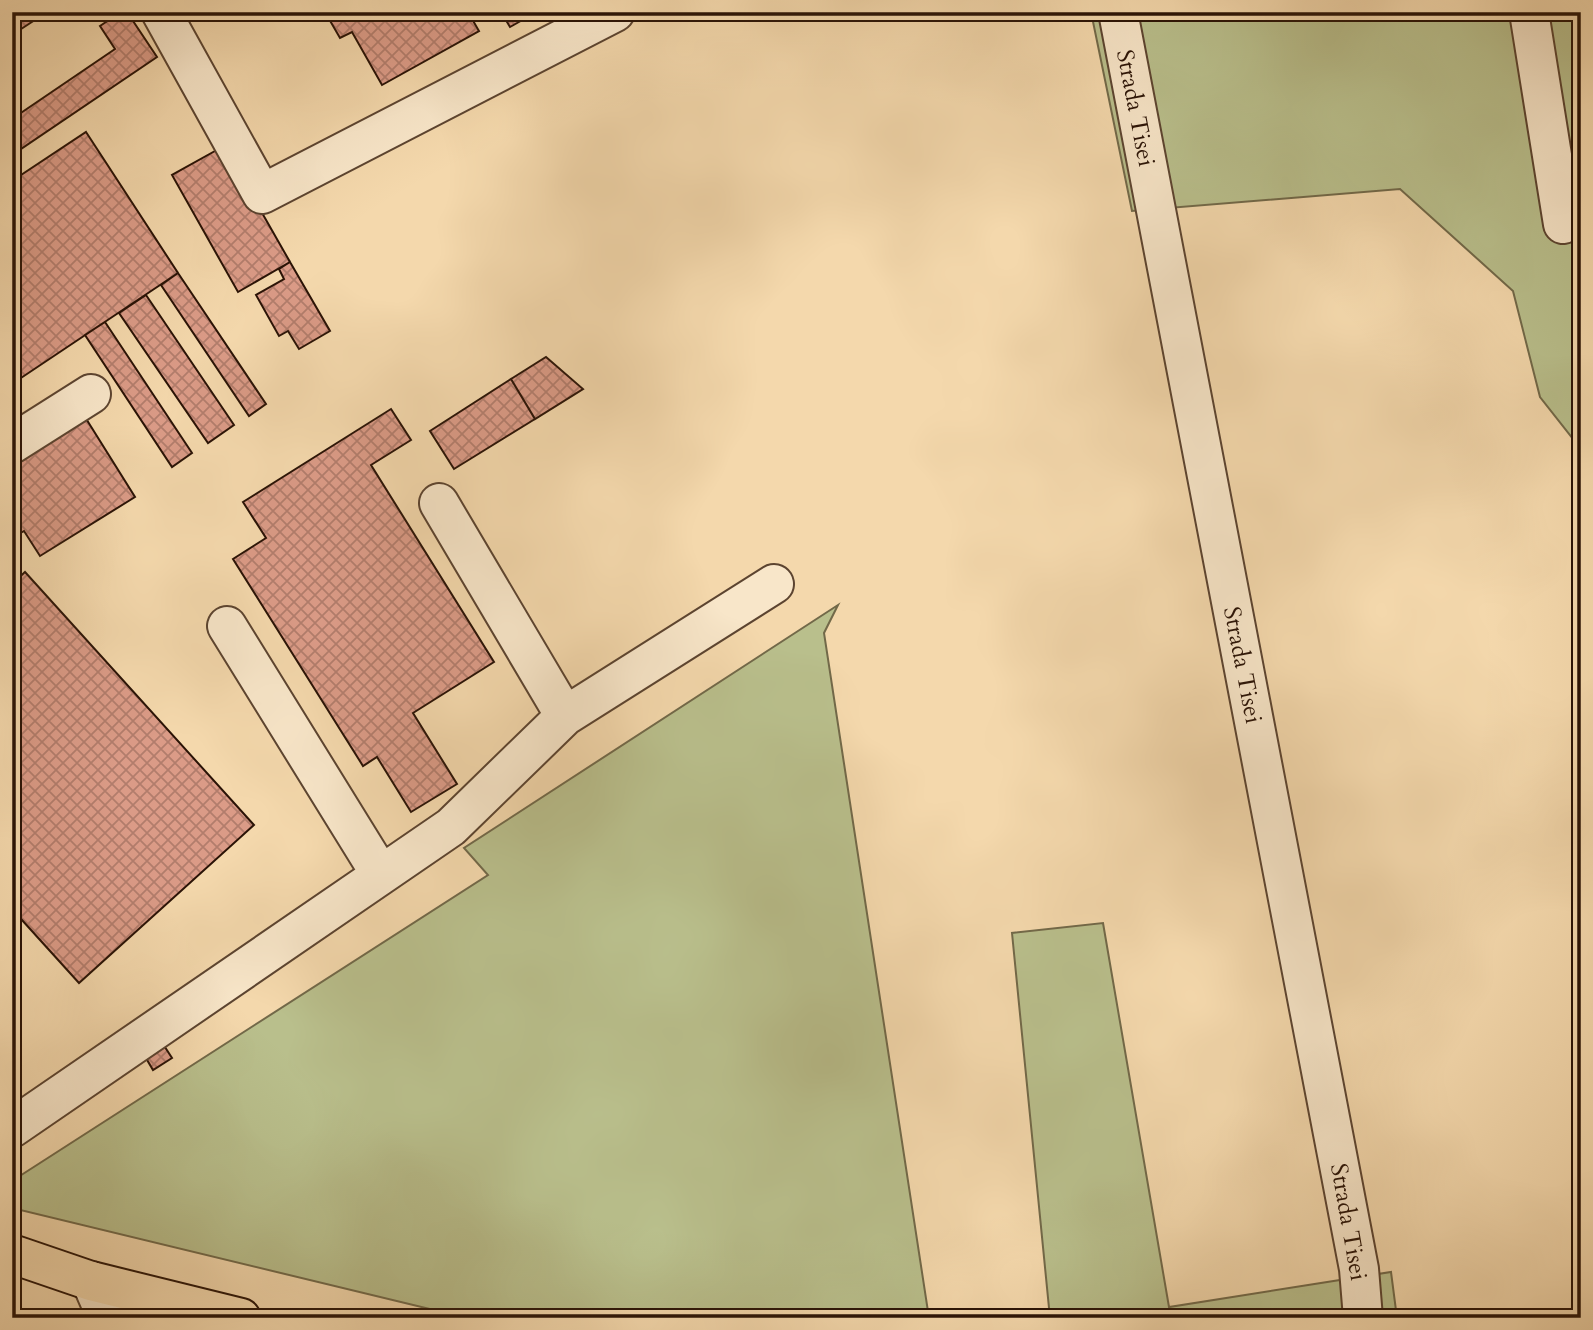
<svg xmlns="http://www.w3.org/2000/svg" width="1593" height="1330" font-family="Cardo,serif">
<defs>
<pattern id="building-cross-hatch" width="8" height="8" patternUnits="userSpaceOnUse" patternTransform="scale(1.75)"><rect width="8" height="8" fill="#db9b87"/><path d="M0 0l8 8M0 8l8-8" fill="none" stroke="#b27d6c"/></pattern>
</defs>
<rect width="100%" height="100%" fill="#f4d8ac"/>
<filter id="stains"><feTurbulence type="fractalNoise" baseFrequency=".00286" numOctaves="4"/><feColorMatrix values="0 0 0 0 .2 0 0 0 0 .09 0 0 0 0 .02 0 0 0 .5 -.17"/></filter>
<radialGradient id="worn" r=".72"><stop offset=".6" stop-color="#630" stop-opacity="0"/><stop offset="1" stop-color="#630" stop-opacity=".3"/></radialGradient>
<path fill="#b9bf8c" stroke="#726949" stroke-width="2" d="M1091 12H1581V449L1540 397 1513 291 1400 189 1132 211Z
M838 605 824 633 929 1318H467L12 1208V1181L488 875 464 848Z
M1103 923 1169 1307 1391 1272 1397 1318H1050L1012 933Z"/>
<path fill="url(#building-cross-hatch)" stroke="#2a1306" stroke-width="2" d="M12 12H47L12 35Z
M121 12H127L157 57 12 155V119L115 49 100 26Z
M325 12H468L479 31 382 85 352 32 340 38Z
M501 12H522L526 18 510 27Z
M86 132 178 273 12 384V181Z
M224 146 290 262 238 292 172 175Z
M290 262 330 331 299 349 288 331 279 336 256 295 284 279 279 269Z
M178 273 266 404 249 416 161 285Z
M146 295 234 425 208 443 119 313Z
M105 322 192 453 172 467 85 335Z
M546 357 583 389 535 419 511 379Z
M511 379 535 419 454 469 430 431Z
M391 409 411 440 371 465 494 662 413 713 457 784 411 812 377 757 363 766 233 559 266 538 243 502Z
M85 417 135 497 40 556 24 531 12 538V463Z
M25 572 254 825 79 983 12 909V584Z
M161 1041 172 1058 153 1070 143 1053Z"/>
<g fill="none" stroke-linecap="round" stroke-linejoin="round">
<defs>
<path id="minor" d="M161 12 262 194 615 12
M1118 12 1359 1269 1363 1318
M1529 12 1563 224
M12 444 91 394
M227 626 381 875
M565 716 774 584
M12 1128 451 827 565 716 439 503
M91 1281 107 1318"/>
<path id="major" d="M12 1254 91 1281 241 1318"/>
</defs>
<use href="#minor" stroke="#5c4430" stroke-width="42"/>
<use href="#major" stroke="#2a1306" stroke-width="42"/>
<use href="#minor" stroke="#f8e6c9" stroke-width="38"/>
<use href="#major" stroke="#f4d8ac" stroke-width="38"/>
</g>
<g text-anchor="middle" stroke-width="6" stroke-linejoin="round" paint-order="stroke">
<g font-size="24" fill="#2a1306" stroke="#f8e6c9">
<text transform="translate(1136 108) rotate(79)" y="8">Strada Tisei</text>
<text transform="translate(1243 665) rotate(79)" y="8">Strada Tisei</text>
<text transform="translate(1349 1222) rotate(80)" y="8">Strada Tisei</text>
</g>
</g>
<rect width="1593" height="1330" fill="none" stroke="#f4d8ac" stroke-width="42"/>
<rect x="14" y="14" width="1565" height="1302" fill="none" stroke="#2a1306" stroke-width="3.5"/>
<rect x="21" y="21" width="1551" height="1288" fill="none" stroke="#2a1306" stroke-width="2"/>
<rect width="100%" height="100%" filter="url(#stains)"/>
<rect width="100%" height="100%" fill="url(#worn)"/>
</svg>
